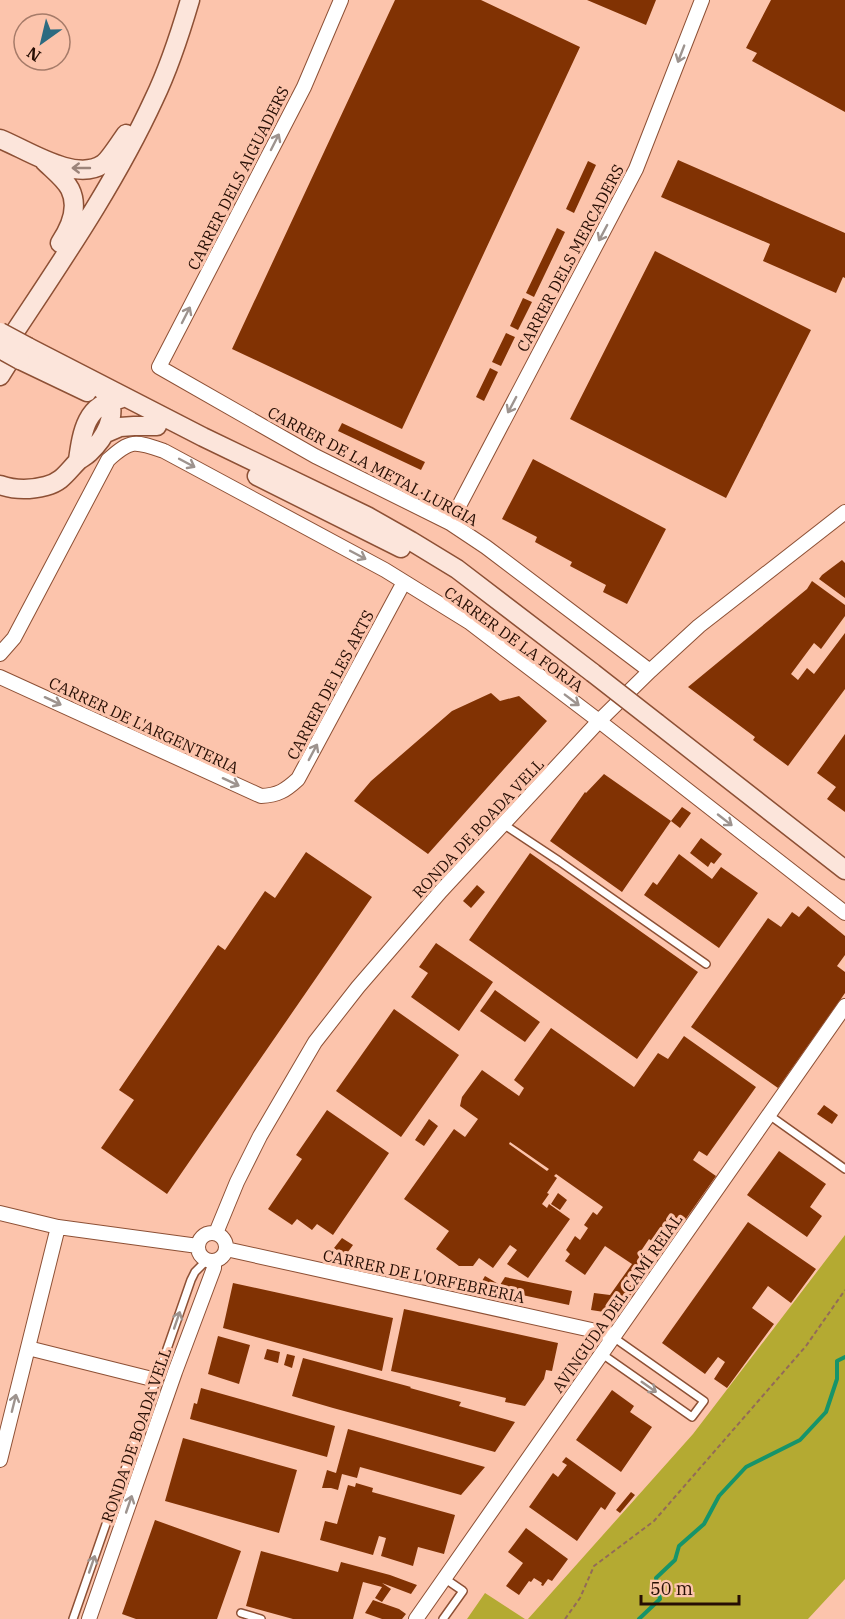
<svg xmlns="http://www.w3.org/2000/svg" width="845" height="1619" font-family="'IBM Plex Serif',serif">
<rect width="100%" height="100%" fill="#fcc4ac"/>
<path fill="#b4aa32" d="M845 1235V1579L808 1619H528L693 1434Z
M485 1593 525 1619H467Z"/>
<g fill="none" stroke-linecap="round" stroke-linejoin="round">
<path stroke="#16946a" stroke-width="4" d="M639 1619 660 1599 656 1578 675 1560 679 1546 704 1524 719 1496 746 1467 800 1440 826 1412 837 1379V1361L845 1357"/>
</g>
<path fill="#813203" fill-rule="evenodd" d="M395 0H481L580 47 402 429 232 349Z
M587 0H656L646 25Z
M771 0H845V112L752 61 757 53 746 48Z
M678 160 845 233V278L843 277 836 293 763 261 770 244 661 197Z
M588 161 596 165 574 213 566 209Z
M557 228 565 232 534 297 526 293Z
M655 251 811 330 726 498 570 419Z
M523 298 532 302 518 330 510 326Z
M506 333 515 337 501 366 492 362Z
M490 368 498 372 484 401 476 397Z
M342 423 425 462 421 470 338 431Z
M533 459 666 529 627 604 603 592 606 585 570 566 572 562 535 542 537 537 502 519Z
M842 560 845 563V598L819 579 822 575Z
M812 581 845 605V616L821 649 814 643 791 674 798 680 807 668 814 674 845 633V689L788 766 753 740 755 737 688 687 807 589Z
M491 693 500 701 519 696 547 721 428 854 354 801 371 781 452 711Z
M845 734V812L827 799 836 787 817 773Z
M604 774 671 821 622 892 550 841 585 792 586 793Z
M682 807 691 813 680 828 671 821Z
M701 838 722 854 714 864 711 862 708 867 690 853Z
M306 852 372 897 167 1194 101 1148 134 1100 119 1090 218 945 225 950 265 891 275 898Z
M530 853 698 972 637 1059 469 940Z
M679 854 712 879 721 867 758 893 719 948 644 895 653 882 657 885Z
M477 885 485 892 471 908 463 901Z
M808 906 845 936V955L837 966 845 972V993L778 1088 691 1027 768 918 781 927 792 912 799 917Z
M436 943 493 982 459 1031 411 997 428 973 419 967Z
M495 990 540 1022 525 1042 480 1011Z
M394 1009 459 1055 401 1137 336 1091Z
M551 1028 634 1087 658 1053 668 1059 684 1036 756 1087 707 1156 699 1151 693 1160 716 1176 664 1250 649 1239 641 1251 655 1261 617 1314 591 1310 594 1293 610 1295 632 1264 605 1246 585 1275 565 1261 570 1254 566 1250 575 1236 580 1240 588 1228 584 1225 593 1212 597 1215 603 1207 556 1174 554 1176 557 1178 547 1193 549 1194 542 1204 547 1208 549 1204 570 1219 528 1278 507 1264 517 1250 510 1245 493 1268 479 1258 473 1266H459L436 1249 449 1231 404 1199 454 1129 465 1137 478 1119 460 1106 462 1097 482 1070 519 1096 524 1088 514 1080ZM510 1142 549 1169 547 1171 509 1144Z
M824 1105 838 1115 832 1124 817 1114Z
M327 1110 389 1153 333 1235 317 1224 312 1230 297 1219 292 1225 268 1209 302 1159 296 1155Z
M429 1119 438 1126 424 1146 415 1140Z
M779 1151 826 1184 810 1207 822 1216 807 1237 747 1195Z
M558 1193 567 1200 560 1210 551 1204Z
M748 1222 816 1269 791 1303 768 1286 752 1308 774 1324 727 1388 714 1379 725 1362 718 1357 705 1374 662 1343Z
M342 1238 353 1245 345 1256 334 1248Z
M485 1276 500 1285 505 1277 572 1291 569 1305 479 1286Z
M233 1283 393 1318 382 1371 223 1328Z
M404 1309 558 1343 552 1371 546 1370 544 1379 525 1406 505 1402 506 1398 391 1371Z
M218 1336 250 1345 239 1384 208 1374Z
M267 1349 280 1352 278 1363 264 1359Z
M287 1354 295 1356 292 1368 284 1365Z
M303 1358 411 1387 410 1388 461 1402 459 1406 515 1422 495 1452 333 1408 292 1396Z
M201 1388 335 1426 327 1457 190 1419 194 1403 197 1404Z
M612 1390 634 1406 630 1412 652 1427 621 1472 576 1440Z
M348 1429 485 1467 461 1495 360 1467 357 1478 342 1474 338 1490 331 1488H322L327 1470 336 1473Z
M183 1438 297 1470 279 1533 165 1501Z
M566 1457 616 1493 605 1510 601 1507 577 1541 529 1507 553 1473 558 1477 567 1465 562 1462Z
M356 1483 373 1488 372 1492 455 1515 444 1554 418 1547 413 1566 381 1556 386 1538 379 1536 373 1555 320 1540 325 1521 337 1524 348 1485 355 1487Z
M631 1492 635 1495 620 1513 616 1510Z
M155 1520 241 1551 217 1619H136L122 1614Z
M526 1528 568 1559 552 1581 548 1579 543 1586 541 1585 542 1583 534 1578 531 1582 529 1581 519 1595 506 1586 523 1563 508 1552Z
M261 1551 338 1572 341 1562 390 1575 417 1585 411 1594 382 1583 391 1589 382 1602 375 1598 382 1587 363 1582 353 1619H293L246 1606Z
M373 1600 399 1609 406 1614 402 1619H382L365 1613Z"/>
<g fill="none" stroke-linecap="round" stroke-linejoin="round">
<defs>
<path id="lane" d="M503 824 559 861 706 964
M769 1115 845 1169
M602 1354 692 1417 704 1401 613 1337
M241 1613 261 1619
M73 1619 191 1280 195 1272 207 1260
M443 1619 463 1591 444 1578"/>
<path id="street" d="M341 0 304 87 159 367 315 456 450 523 486 547 650 671
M450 523 636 169 702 0
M0 654 14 638 108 460C131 439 135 441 164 451L385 570 469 622 599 721 845 913
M0 677 261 796C278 795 285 791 298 779L404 582
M0 1213 58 1227 198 1246
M198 1247a14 14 0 1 1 28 0a14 14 0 1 1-28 0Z
M216 1233 237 1182 260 1136 315 1042 358 987 441 891 599 721 650 671 699 626 845 512
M226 1249 614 1335
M28 1348 156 1380
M0 1460 58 1227
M89 1619 175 1372 214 1268V1261
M416 1619 845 1006"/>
<path id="secondary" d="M0 139C26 149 75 183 103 164 109 160 121 141 126 134
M44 161C53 170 65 179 70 189 79 207 70 228 60 243
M28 347 203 437 367 516 411 541 457 569 593 673
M3 350C56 269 113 188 154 99 169 68 180 34 190 0
M20 360 87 392
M0 376 20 344
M106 433 120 427 134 426H157
M78 460C82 432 86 403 120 399
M257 476 401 548
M0 485C14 490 31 490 46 486 62 482 67 472 78 461 81 458 86 456 89 453 104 439 119 415 107 395 105 392 100 388 97 386
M657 723 845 870"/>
</defs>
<use href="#lane" stroke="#8d5035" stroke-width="10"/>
<use href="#street" stroke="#8d5035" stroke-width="16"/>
<use href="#secondary" stroke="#8d5035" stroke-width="21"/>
<path stroke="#936a59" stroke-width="2" stroke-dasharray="4.5 3" stroke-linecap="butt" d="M565 1619 580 1598 594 1566 654 1521 806 1346 845 1290"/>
<use href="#lane" stroke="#fff" stroke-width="7"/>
<use href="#street" stroke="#fff" stroke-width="14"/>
<use href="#secondary" stroke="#fce5db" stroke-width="18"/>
<defs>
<path id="secondary-bridge" d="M0 332 28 347
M0 349 20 360
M593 673 657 723"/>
</defs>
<use href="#secondary-bridge" stroke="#8d5035" stroke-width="21" stroke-linecap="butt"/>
<use href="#secondary-bridge" stroke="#fce5db" stroke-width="18"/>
</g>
<defs><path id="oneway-shaft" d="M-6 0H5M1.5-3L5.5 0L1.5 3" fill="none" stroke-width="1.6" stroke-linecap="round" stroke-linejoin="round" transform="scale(1.5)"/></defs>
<g stroke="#9d938e">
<use href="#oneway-shaft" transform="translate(681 54) rotate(111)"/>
<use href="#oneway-shaft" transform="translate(275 142) rotate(-63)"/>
<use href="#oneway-shaft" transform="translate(603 233) rotate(118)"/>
<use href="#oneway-shaft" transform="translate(186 315) rotate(-63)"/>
<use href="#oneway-shaft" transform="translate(512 405) rotate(118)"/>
<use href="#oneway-shaft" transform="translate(187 463) rotate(28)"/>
<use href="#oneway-shaft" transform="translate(358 555) rotate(28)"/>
<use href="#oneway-shaft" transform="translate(572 700) rotate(37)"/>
<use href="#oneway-shaft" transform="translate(53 701) rotate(25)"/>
<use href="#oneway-shaft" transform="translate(313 752) rotate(-62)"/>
<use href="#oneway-shaft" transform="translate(231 782) rotate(25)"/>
<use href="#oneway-shaft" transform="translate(725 820) rotate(38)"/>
<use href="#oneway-shaft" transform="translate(177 1320) rotate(-71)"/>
<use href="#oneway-shaft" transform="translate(649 1387) rotate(35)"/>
<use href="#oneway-shaft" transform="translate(14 1403) rotate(-76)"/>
<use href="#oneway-shaft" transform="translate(129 1504) rotate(-71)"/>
<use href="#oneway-shaft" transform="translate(92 1564) rotate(-71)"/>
</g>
<use stroke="#9c847a" href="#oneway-shaft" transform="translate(81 168) rotate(-180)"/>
<g text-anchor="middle" stroke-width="6" stroke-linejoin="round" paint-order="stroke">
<g font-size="16" fill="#260e04" stroke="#fcc4ac">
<text transform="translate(238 178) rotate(-63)" y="6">CARRER DELS AIGUADERS</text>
<text transform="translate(570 258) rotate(-62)" y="6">CARRER DELS MERCADERS</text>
<text transform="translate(373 466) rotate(28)" y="6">CARRER DE LA METAL·LURGIA</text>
<text transform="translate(514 639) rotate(36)" y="6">CARRER DE LA FORJA</text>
<text transform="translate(330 685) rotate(-62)" y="6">CARRER DE LES ARTS</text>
<text transform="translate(144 725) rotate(25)" y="6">CARRER DE L'ARGENTERIA</text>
<text transform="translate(478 828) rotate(-47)" y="6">RONDA DE BOADA VELL</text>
<text transform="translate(424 1276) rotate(12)" y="6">CARRER DE L'ORFEBRERIA</text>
<text transform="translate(617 1303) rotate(-55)" y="6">AVINGUDA DEL CAMÍ REIAL</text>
<text transform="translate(136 1435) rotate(-71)" y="6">RONDA DE BOADA VELL</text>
</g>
</g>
<g transform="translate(42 42) rotate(214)"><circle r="28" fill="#fcc4ac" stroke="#a67b69" stroke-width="1.5"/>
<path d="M0-4.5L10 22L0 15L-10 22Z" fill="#2d6b81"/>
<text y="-9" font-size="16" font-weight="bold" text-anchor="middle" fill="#260e04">N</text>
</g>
<path d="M641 1595v9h98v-9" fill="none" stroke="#260e04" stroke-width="3"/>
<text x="650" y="1595" font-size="18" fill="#260e04" stroke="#fcc4ac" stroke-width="4.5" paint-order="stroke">50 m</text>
</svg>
